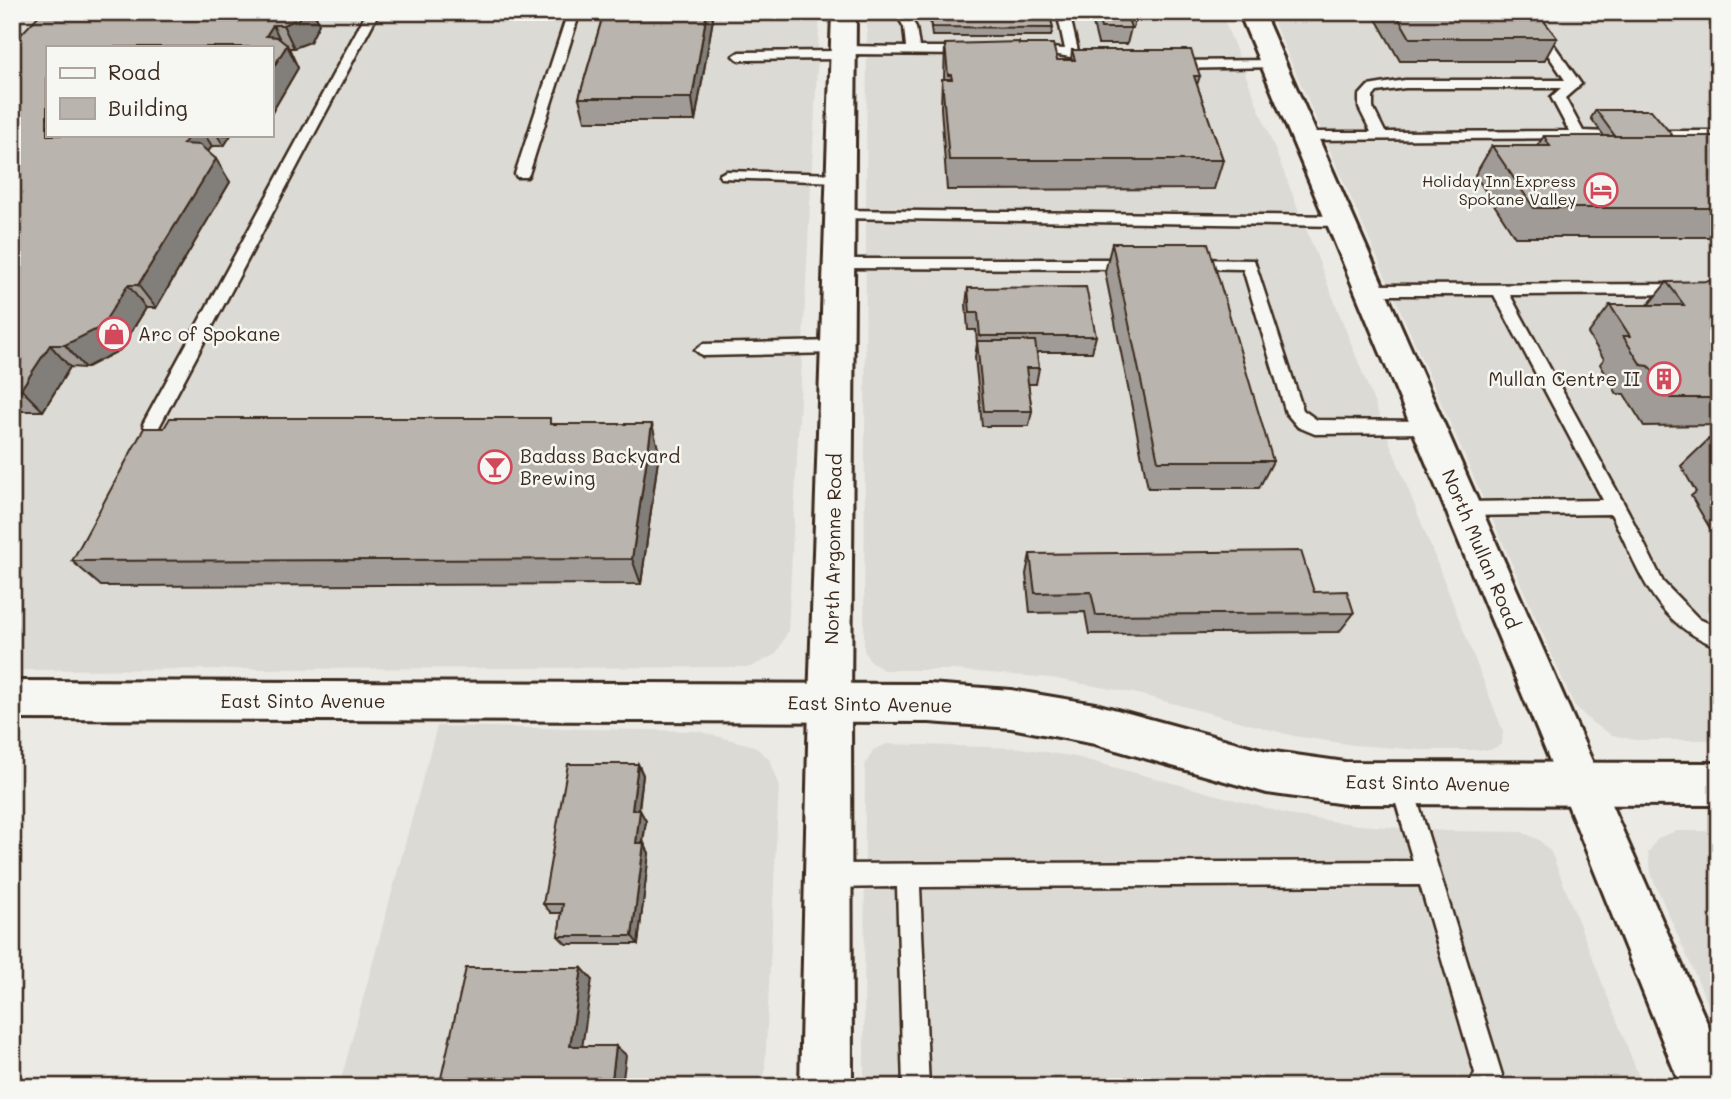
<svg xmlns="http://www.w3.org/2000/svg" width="1731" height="1099" font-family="Mali,sans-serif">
<rect width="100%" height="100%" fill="#ebeae5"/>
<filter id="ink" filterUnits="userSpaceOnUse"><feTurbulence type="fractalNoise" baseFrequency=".0143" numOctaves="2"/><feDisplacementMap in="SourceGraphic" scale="14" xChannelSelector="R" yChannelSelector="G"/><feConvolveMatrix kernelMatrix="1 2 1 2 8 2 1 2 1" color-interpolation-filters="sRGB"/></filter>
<g filter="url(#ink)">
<path fill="#dcdad4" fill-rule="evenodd" d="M18 12H820L788 631 776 654 751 667 12 670V18ZM47 47H271V135H47Z
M867 12H1221L1503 731 1502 744 1490 750H1422L1354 745 1294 736 1138 694 1051 678 953 670H883L869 660 864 650Z
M1269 12H1719V740H1635L1612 735 1591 722 1574 705Z
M437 726 697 731 754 746 770 760 779 784 764 1087H339Z
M887 744 1021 748 1076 757 1295 816 1359 825 1445 831 1522 832 1539 840 1551 852 1643 1087H864L865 765 873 750Z
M1676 831H1719V1029L1652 877 1648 853 1658 838Z"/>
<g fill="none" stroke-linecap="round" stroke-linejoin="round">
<defs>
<path id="lane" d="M367 12H379L158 429H146L143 424Z
M568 12H580L529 174 527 177H517L515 174Z
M895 12H907L916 27 919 47H969L975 51 969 55 848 54 847 58 843 59 739 60 733 56 739 52 839 51 840 47 844 46 906 47 904 27Z
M1057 12H1069L1078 51 1101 56V62L1058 55 1026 54 1024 51 1030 47 1065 49Z
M1519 12H1531L1581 84 1565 98 1583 131 1608 132V138L1304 140 1297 136 1304 132H1371L1359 108V96L1368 86 1405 80H1565ZM1405 88H1561L1551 97 1569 131 1385 132 1373 108V97L1377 92Z
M1712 12H1719V17Z
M1274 60 1280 64 1279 67 1172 69 1166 65 1172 61Z
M1659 131H1719V139L1654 138V132Z
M726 171 841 174 848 178 841 182 721 178 719 175Z
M840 210 1341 216 1348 221 1341 226 835 218 833 215Z
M839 259H1131L1139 264 1131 269 834 268 831 264 834 260Z
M1189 259 1254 260 1303 410 1317 420 1430 421 1436 423 1439 428 1436 433 1315 434 1298 427 1286 413 1243 269 1184 268 1181 264Z
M1719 284V294L1510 295 1629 513 1663 582 1699 619 1719 628V647C1652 623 1641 571 1611 514L1464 516 1457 514 1455 509 1457 504 1464 502 1603 500 1494 295H1370L1362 290 1370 285Z
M837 341 845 347 837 353 703 356 695 350 703 344Z
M1401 772 1409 775 1412 783 1502 1075 1497 1087H1468L1475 1073 1420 885 920 887 929 1087H903L897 887 828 888 820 884 816 876 820 868 828 864 1413 861 1390 783 1393 775Z"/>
<path id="street" d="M12 681 929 684 1011 690 1095 704 1267 751 1345 762 1719 763V805L1345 804 1267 793 1095 744 1011 728 929 722 12 719Z"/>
<path id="primary" d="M832 12H856L851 703 852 1087H800L809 703Z
M1239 12H1263L1719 1050V1087H1681L1560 785Z"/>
</defs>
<use href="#lane" stroke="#3b2a1e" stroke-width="5"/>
<use href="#street" stroke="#3b2a1e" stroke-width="6"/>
<use href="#primary" stroke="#3b2a1e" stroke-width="6"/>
<use href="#lane" fill="#f6f6f2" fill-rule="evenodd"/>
<use href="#street" fill="#f6f6f2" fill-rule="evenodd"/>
<use href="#primary" fill="#f6f6f2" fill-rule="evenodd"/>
</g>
<path fill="#a09b96" stroke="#3b2a1e" stroke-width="2" d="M86 12H314L319 24 310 42 294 48H289L298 68 271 114V47L47 135H231L224 146H212L208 152 230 182 156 308H146L120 350 85 368 70 367 43 411H12V44Z
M604 12H712L713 19 695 121H585L579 98Z
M929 12H1049L1053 28 1051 36H932Z
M1090 12H1137L1133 28H1131L1127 44H1098Z
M1372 12H1537L1557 38 1544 61H1400Z
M945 44H1019L1057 60H1071L1072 50 1200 76 1197 85 1223 160 1214 189 947 190 941 108 942 79H944Z
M1596 110 1673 136H1719V237H1515L1475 175 1492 146H1537L1544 136H1604L1591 118Z
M1112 243 1273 461 1259 488H1148L1105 272Z
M1667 282 1719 283V425L1644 426 1624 394H1617L1600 364 1604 359 1588 334 1610 305H1648Z
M968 288 1096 336 1092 352H1037L1039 368 1036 384H1028L1032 411 1029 426H982L975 357 977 344 976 330H968L966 304Z
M552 424 659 452 641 584 101 586 72 561Z
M1709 439H1719V530H1711L1691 496 1696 492 1681 466Z
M1030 554 1314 592 1354 613 1339 632 1089 634 1085 612 1030 613 1026 574Z
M638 764 643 775 639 810 646 821 643 843 649 853 638 944H566L558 936 562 913H551L543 904Z"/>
<path fill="#827e7a" stroke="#3b2a1e" stroke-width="2" d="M303 12H314L319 24 310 42 294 48 283 25Z
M707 12H712L713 19 695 121 692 98Z
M273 25 284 48 266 36Z
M287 45 298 68 271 114V71Z
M190 135H205L212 146 197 168 183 144Z
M217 135H231L224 146Z
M216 159 230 182 156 308 138 285Z
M128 285 146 308 120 350 85 368 65 345Z
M50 345 70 367 43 411 21 389Z
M652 424 659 452 641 584 632 559Z
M638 764 643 775 637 821 632 810Z
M640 810 646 821 641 853 636 843Z
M644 843 649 853 638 944 632 936Z
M582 968 592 979 581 1055 570 1046Z
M616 1046 626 1055 622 1087H611Z"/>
<path fill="#bab4ae" stroke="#3b2a1e" stroke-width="2" d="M42 12H78L82 14 86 12H303L299 19 283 25H273L266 36 277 37 287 45 271 71V47H47V135H190L183 144 200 145 216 159 138 285H128L101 327 65 345H50L21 389H12V44Z
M604 12H707L692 98H579Z
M930 12H1049L1053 28 932 27Z
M1097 12H1126L1131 28H1101Z
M1395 12H1537L1557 38H1410Z
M1019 42V44H1053L1057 60H1075L1072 50H1191L1200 76H1194L1223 160H949L942 79H952L951 75H948L945 44Z
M1596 110H1651L1673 136H1615Z
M1544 136H1719V208H1534L1492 146H1550Z
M1112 243H1208L1273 461H1158Z
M1717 281 1719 283V398H1670L1649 366 1641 365 1623 336H1630L1610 305H1684L1667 282Z
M1086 287 1096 336H980L978 313H970L968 288Z
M977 341H1035L1039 368H1026L1032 411H984Z
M170 418H550V424H652L632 559 72 561 144 428H164Z
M1709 439H1719V454Z
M1301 551 1314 592 1347 591 1354 613 1096 615 1091 592 1035 593 1030 554Z
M568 764H638L632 810H640L636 843H644L632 936H558L563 904H543Z
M466 968H582L570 1046H616L611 1087H439Z"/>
</g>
<defs>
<symbol id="hotel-ring" viewBox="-11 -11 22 22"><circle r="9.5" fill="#f6f6f2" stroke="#d1495b" stroke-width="1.5"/><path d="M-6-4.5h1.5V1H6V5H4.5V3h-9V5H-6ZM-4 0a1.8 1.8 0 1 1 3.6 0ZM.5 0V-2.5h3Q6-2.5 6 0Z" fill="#d1495b"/></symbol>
<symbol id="shop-ring" viewBox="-11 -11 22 22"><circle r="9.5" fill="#f6f6f2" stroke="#d1495b" stroke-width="1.5"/><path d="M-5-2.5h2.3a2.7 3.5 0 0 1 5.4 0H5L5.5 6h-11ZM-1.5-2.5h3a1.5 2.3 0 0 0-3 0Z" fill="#d1495b"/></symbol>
<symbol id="building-ring" viewBox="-11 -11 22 22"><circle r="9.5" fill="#f6f6f2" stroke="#d1495b" stroke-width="1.5"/><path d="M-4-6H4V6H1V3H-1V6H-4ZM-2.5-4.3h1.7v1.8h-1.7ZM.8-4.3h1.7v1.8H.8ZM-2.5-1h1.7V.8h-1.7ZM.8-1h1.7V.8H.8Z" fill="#d1495b"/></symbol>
<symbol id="bar-ring" viewBox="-11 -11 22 22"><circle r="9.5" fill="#f6f6f2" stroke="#d1495b" stroke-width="1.5"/><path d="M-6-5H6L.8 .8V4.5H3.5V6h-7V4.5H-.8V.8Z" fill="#d1495b"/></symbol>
</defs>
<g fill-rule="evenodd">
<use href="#hotel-ring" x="1582" y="171" width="38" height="38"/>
<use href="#shop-ring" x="95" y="315" width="38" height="38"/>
<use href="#building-ring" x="1645" y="360" width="38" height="38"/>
<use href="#bar-ring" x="476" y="448" width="38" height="38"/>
</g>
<g text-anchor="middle" stroke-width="5" stroke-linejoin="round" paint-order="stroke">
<g font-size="16" fill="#3b2a1e" stroke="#f6f6f2" text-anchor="end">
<text x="1576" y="187">Holiday Inn Express<tspan x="1576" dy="18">Spokane Valley</tspan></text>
</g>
<g font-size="19" fill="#3b2a1e" stroke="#f6f6f2" text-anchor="start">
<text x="138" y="341">Arc of Spokane</text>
<text x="1640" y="386" text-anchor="end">Mullan Centre II</text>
<text x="520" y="463">Badass Backyard<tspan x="520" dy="22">Brewing</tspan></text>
</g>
<g font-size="19" fill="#3b2a1e" stroke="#f6f6f2">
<text transform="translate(833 549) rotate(-89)" y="7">North Argonne Road</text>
<text transform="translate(1481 549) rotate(67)" y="7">North Mullan Road</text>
<text x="303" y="708">East Sinto Avenue</text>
<text transform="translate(870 704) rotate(1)" y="7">East Sinto Avenue</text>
<text transform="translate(1428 783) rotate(1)" y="7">East Sinto Avenue</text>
</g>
</g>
<rect width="1731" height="1099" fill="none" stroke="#f6f6f2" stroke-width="42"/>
<rect x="21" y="21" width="1689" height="1057" fill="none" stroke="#3b2a1e" stroke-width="2.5" filter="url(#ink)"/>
<rect x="46" y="46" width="228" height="91" fill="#f6f6f2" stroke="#aba49d" stroke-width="2"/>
<rect x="60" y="68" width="35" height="10" fill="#f6f6f2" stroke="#aba49d" stroke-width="2"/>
<text x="108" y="80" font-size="21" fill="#3b2a1e">Road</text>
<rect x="60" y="98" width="35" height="21" fill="#bab4ae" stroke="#aba49d" stroke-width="2"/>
<text x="108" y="116" font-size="21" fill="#3b2a1e">Building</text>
</svg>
